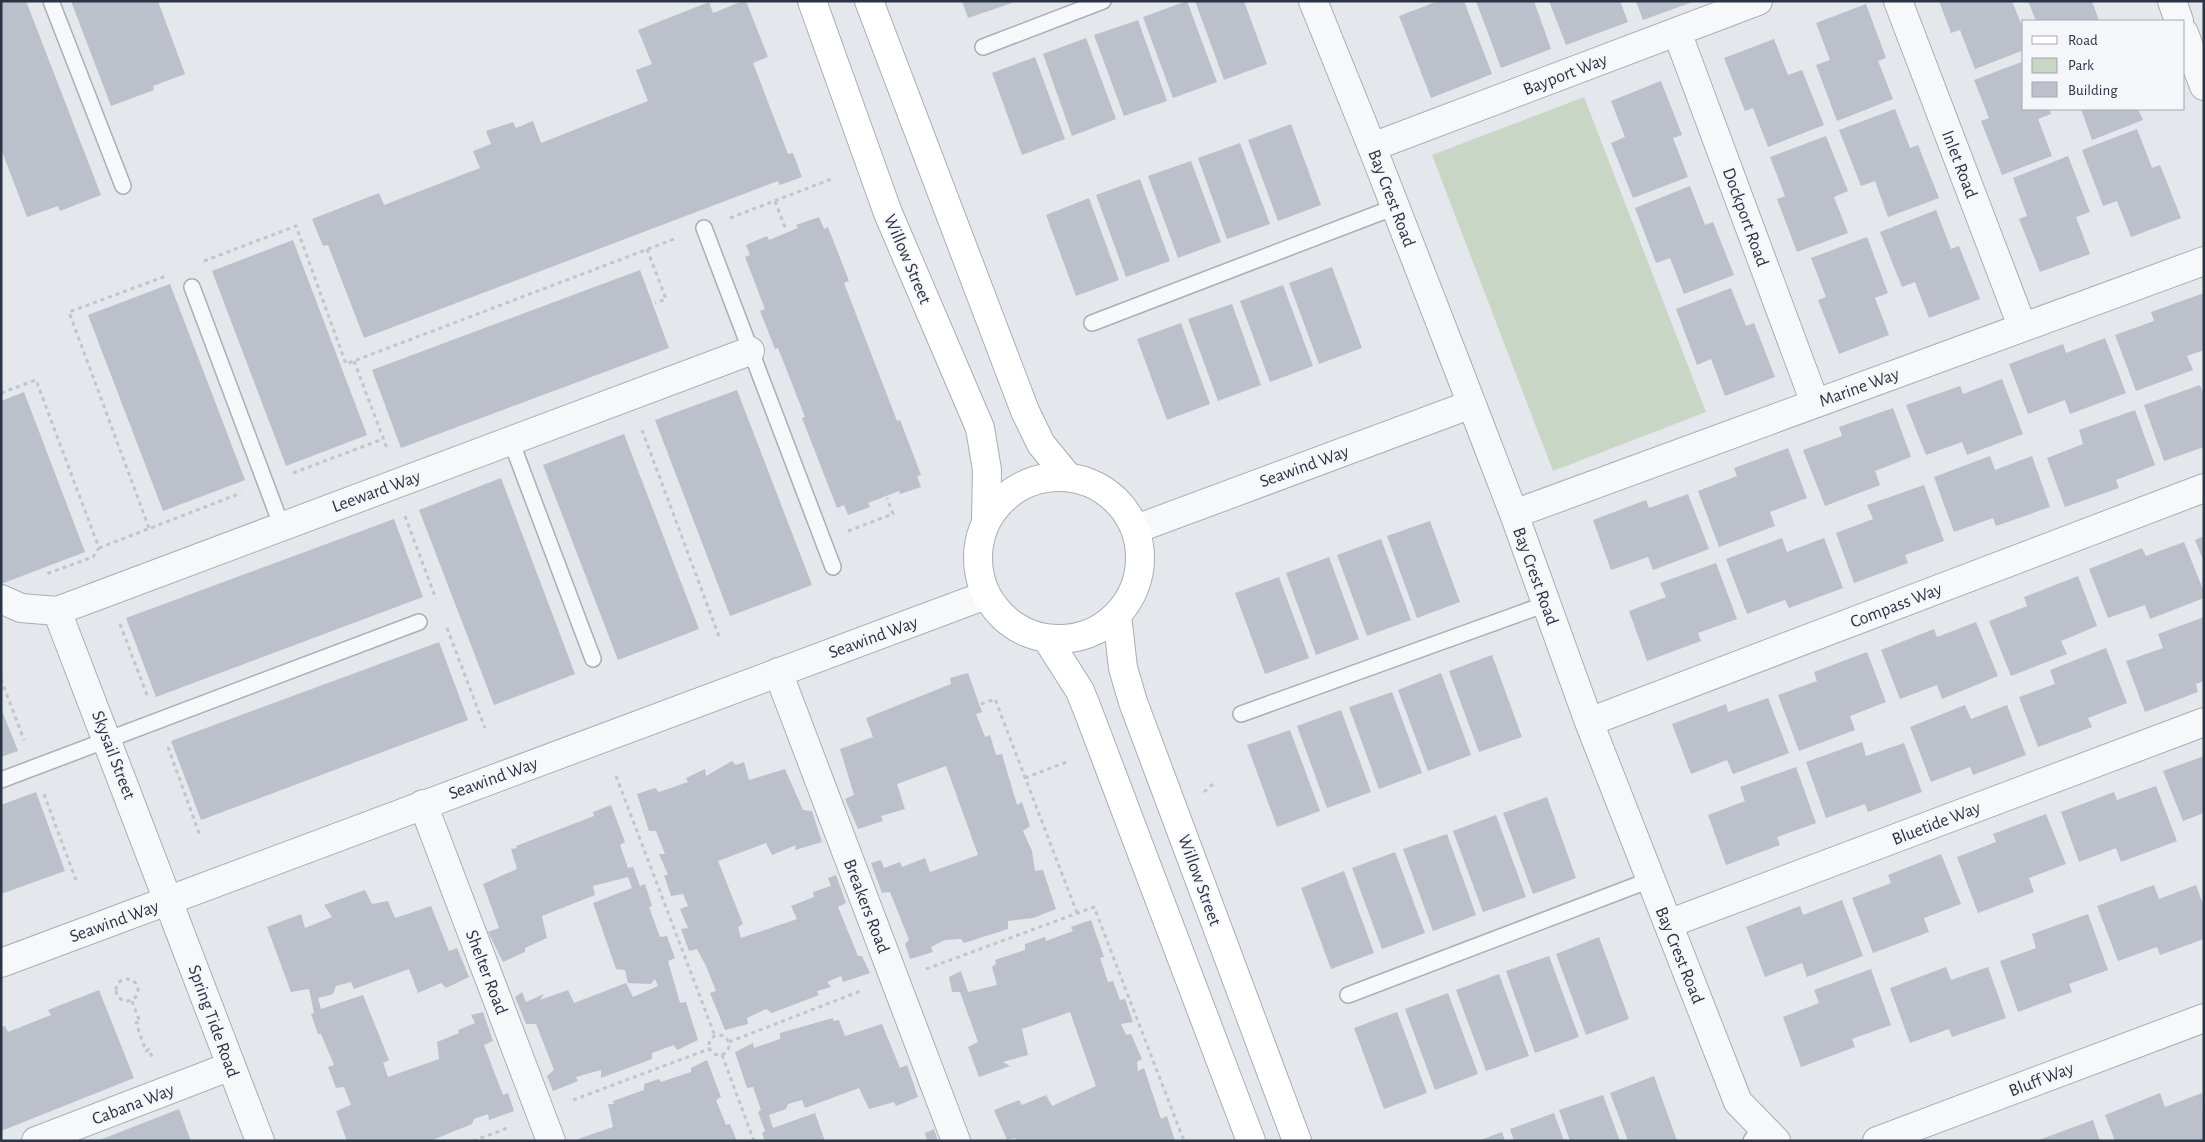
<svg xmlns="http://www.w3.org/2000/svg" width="2205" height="1142" font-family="'Alegreya Sans',sans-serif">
<rect width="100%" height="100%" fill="#e4e7ec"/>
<path fill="#c9d6c5" d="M1584 97 1706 412 1553 471 1432 155Z"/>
<path fill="#bbc0ca" d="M1 1H26L101 195 60 211 58 206 27 217 1 149Z
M71 1H158L185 74 153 86 154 90 111 106Z
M743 1H746L768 57 753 63 788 154 793 153 802 177 780 185 778 181 364 338 328 245 323 246 312 219 379 193 384 205 480 168 473 151 491 144 486 131 513 122 516 128 533 121 541 143 648 101 636 70 652 64 638 30 709 2 713 13Z
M962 1H1011L1012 3 968 18Z
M1187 1 1217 82 1173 98 1143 17Z
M1195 1H1244L1267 64 1224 80Z
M1438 1H1464L1492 74 1431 98 1399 16Z
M1476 1H1534L1551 49 1501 68Z
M1549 1H1620L1628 22 1566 45Z
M1636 1H1695L1643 20Z
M1939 1H2012L2024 31V50L1975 69 1960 30 1951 33Z
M2028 1H2092L2099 21H2036Z
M1866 4 1886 58 1878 61 1893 99 1837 121 1816 65 1830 60 1816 23Z
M1138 20 1167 101 1124 116 1094 35Z
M1086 38 1116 119 1072 136 1043 54Z
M1774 39 1788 75 1802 70 1824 125 1768 147 1753 108 1745 111 1724 58Z
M1035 57 1065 139 1022 155 992 73Z
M2024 61V109H2049L2051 114 2038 119 2052 156 2002 175 1981 121 1989 118 1974 80Z
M1661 81 1682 135 1673 138 1688 177 1633 198 1611 143 1625 137 1611 101Z
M1895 109 1910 148 1918 145 1939 198 1888 217 1875 181 1861 186 1839 130Z
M2081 109H2138L2143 120 2092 140Z
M1291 124 1321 205 1278 221 1248 140Z
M2137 129 2152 168 2160 165 2181 218 2131 237 2117 201 2103 206 2082 150Z
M1826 136 1848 191 1834 197 1848 233 1797 252 1777 199 1785 196 1770 157Z
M1240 143 1270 224 1227 239 1198 158Z
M2068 156 2090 212 2076 217 2090 254 2040 272 2019 219 2027 216 2013 178Z
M1191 161 1221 242 1178 258 1148 176Z
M1140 179 1170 261 1126 277 1096 195Z
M1690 186 1705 225 1713 222 1734 275 1684 294 1670 258 1656 263 1635 208Z
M1089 198 1119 280 1076 296 1046 215Z
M1936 210 1951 249 1959 246 1980 299 1929 318 1915 282 1902 287 1880 232Z
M819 217 824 229 828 227 849 281 844 283 897 421 900 420 921 475 917 476 921 487 900 494 899 491 868 503 870 507 848 515 844 505 837 508 802 418 805 417 778 348 775 349 760 311 765 309 745 257 750 255 746 245 767 236 769 240 798 228 796 225Z
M1867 237 1888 293 1875 298 1889 335 1839 354 1818 300 1826 297 1811 258Z
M293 240 367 435 286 466 212 271Z
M1332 267 1362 348 1319 364 1289 283Z
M640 270 669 348 401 448 372 370Z
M170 284 245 480 163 511 88 315Z
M1283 285 1313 366 1270 382 1240 301Z
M1731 288 1746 326 1754 323 1775 377 1725 396 1711 359 1697 365 1676 309Z
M2204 293V350L2187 356 2193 370 2136 391 2115 335 2154 321 2151 312Z
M1232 304 1261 385 1218 401 1188 319Z
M1181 323 1210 404 1167 420 1137 339Z
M2105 338 2126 393 2070 414 2065 400 2028 414 2009 364 2063 344 2066 353Z
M2002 379 2023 434 1967 455 1962 442 1926 455 1906 405 1960 386 1963 394Z
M2200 385 2204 395V447L2164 461 2144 405Z
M737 390 812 585 730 616 655 420Z
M24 392 85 552 1 584V401Z
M1893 408 1911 457 1875 471 1880 485 1825 506 1803 450 1842 436 1839 427Z
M2135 410 2155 465 2116 480 2119 488 2065 507 2047 458 2083 444 2079 430Z
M624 434 699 629 618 660 543 465Z
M1788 448 1807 498 1770 512 1775 526 1719 547 1698 491 1737 476 1734 468Z
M1990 456 1995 470 2032 456 2050 507 1996 526 1993 518 1954 532 1934 477Z
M501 478 575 674 494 705 419 510Z
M1924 485 1944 541 1905 555 1908 563 1854 583 1836 533 1873 519 1867 505Z
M1688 494 1709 549 1653 570 1648 557 1611 570 1593 520 1646 500 1649 508Z
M394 519 423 597 156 697 126 618Z
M1430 521 1460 602 1417 618 1387 536Z
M2204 536V562L2195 540Z
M1782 538 1787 552 1824 538 1843 588 1789 608 1785 600 1747 614 1726 559Z
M1381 539 1411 620 1367 636 1337 555Z
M2184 542 2204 592V598L2150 619 2145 605 2108 618 2089 569 2142 548 2146 556Z
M1329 557 1359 639 1316 655 1286 573Z
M1716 563 1737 619 1698 633 1701 641 1647 661 1629 611 1666 597 1660 583Z
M2078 576 2097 626 2061 641 2067 654 2011 676 1989 621 2027 606 2024 597Z
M1279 577 1309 658 1265 674 1235 593Z
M2204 617V681L2196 684 2198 692 2145 712 2126 661 2163 648 2158 634Z
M1976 622 1998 676 1942 699 1937 685 1900 699 1881 650 1934 629 1937 637Z
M439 642 468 720 201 820 171 741Z
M2106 648 2127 703 2088 718 2092 727 2038 747 2019 697 2055 684 2050 670Z
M1867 652 1886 702 1850 716 1855 730 1799 751 1778 695 1817 681 1814 672Z
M1492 655 1522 737 1479 752 1449 671Z
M968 673 982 712 976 714 985 737 990 735 996 755 1002 754 1017 805 1022 802 1030 826 1023 831 1032 851 1035 871 1043 870 1056 909 1033 918 1008 921V929L964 943 961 939 945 940 931 947 933 952 910 959 905 944 909 940 890 892 882 893 871 863 881 860 884 868 900 862 902 867 925 858 930 872 978 855 946 766 897 784 905 809 881 816 883 821 858 829 845 799 854 795 840 749 873 737 866 718 951 684 950 678Z
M1441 673 1471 755 1428 771 1398 690Z
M1392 692 1422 773 1379 789 1349 707Z
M1768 698 1789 753 1733 774 1727 760 1691 774 1672 724 1726 704 1728 712Z
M1965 705 1971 719 2007 705 2026 755 1973 775 1970 767 1931 782 1910 727Z
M1 708 18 751 1 757Z
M1341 710 1371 792 1327 808 1297 726Z
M1290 730 1320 811 1277 827 1247 745Z
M1862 742 1866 756 1904 743 1922 792 1868 812 1865 804 1826 818 1806 762Z
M2204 756V813L2183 821 2163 771Z
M732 761 736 765 744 762 749 780 785 769 803 810 812 811 822 842 795 850 796 845 772 855 766 843 718 861 743 924 738 927 741 938 797 919 791 906 814 897 813 892 831 886 828 878 836 875 846 903 838 907 858 956H862L870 973 843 982 841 976 827 982 831 987 817 991 819 995 772 1013 766 1009 747 1018 748 1024 725 1030 710 993 716 991 706 966 697 949 689 951 681 929 688 928 680 909 688 906 683 894 671 896 664 875H668L659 854H665L656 831H649L637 794 655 788 659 792 688 782 686 778 705 769 706 776Z
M1796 767 1816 823 1777 837 1780 845 1726 865 1708 815 1745 801 1740 787Z
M2156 786 2177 841 2121 862 2116 848 2079 862 2061 812 2114 792 2117 800Z
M36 792 65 871 1 894V805Z
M1547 797 1576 878 1533 894 1503 813Z
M611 805 625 842 620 845 628 868 633 867 640 886 645 884 652 906 649 907 660 937 667 936 675 958 668 961 680 1003 686 1002 698 1040 677 1050 674 1045 652 1053V1059L601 1078V1070L576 1077 578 1081 553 1091 547 1076 554 1070 536 1024H526L515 997 522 992 526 1002 544 994 540 1000 568 990 574 1003 626 983 633 997 658 986 655 979 651 984 628 983 625 970 616 969 593 903 632 888 628 877 593 886 595 895 542 916 547 938 525 948V952L503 962 488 932 499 928 483 884 517 869 511 849 517 848 516 846 594 816 593 812Z
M2046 814 2066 864 2029 878 2034 892 1978 913 1957 857 1996 842 1993 834Z
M1496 815 1526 897 1483 912 1453 831Z
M1447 834 1476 915 1433 931 1403 849Z
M1395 852 1425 933 1382 949 1352 868Z
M1941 854 1961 904 1924 918 1929 932 1873 953 1852 898 1891 883 1888 875Z
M1344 871 1374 953 1331 969 1301 888Z
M2154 885 2159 899 2196 885 2204 907V939L2160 955 2157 947 2118 961 2097 906Z
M365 890 372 904 388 901 395 918 431 906 449 951 457 948 469 977 446 988 441 983 418 993 409 969 354 989 351 982 336 986 333 994 318 998 321 1009 363 995 389 1060 383 1063 388 1077 439 1059 437 1042 459 1033 458 1030 475 1023 471 1015 483 1012 493 1041 484 1045 503 1095 508 1093 514 1111 489 1120 488 1114 474 1119 472 1124 430 1141H347L336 1111 351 1105 344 1087 336 1088 328 1067 334 1065 321 1034H318L311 1014 314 1013 309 989 291 992 267 927 301 914 305 928 332 917 324 905Z
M1842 900 1863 956 1807 977 1802 963 1765 977 1746 927 1800 906 1803 915Z
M2088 914 2108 970 2069 984 2072 992 2018 1012 2000 961 2036 948 2032 934Z
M1091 920 1104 957 1100 958 1108 982 1113 981 1120 1000 1125 999 1133 1022 1121 1024 1126 1035 1131 1034 1142 1059 1137 1062 1138 1071 1144 1068 1161 1119 1167 1116 1175 1141H1016L1015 1138 1007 1140 994 1110 1019 1100 1022 1105 1046 1095 1052 1106 1096 1086 1070 1012 1022 1029 1028 1055 1003 1062 1010 1066 979 1077 968 1047 978 1042 960 992H952L949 977 961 971 968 992 997 985 992 967 996 964 995 960 1025 950V944L1045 937 1046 941 1073 931 1071 927Z
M1599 937 1629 1019 1586 1035 1556 954Z
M1549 956 1579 1037 1535 1053 1506 971Z
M1946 967 1951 980 1988 967 2006 1018 1952 1037 1949 1029 1910 1043 1890 988Z
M1871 969 1891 1025 1852 1039 1855 1047 1801 1067 1783 1017 1819 1003 1814 990Z
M1499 974 1529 1056 1486 1071 1456 990Z
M99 990 134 1078 1 1131V1027L5 1026 8 1032 51 1015 48 1010Z
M1448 993 1478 1074 1435 1090 1405 1009Z
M1397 1012 1427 1093 1384 1109 1354 1028Z
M833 1018V1021L839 1020 845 1036 882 1024 900 1068 907 1065 918 1097 896 1106 894 1102 869 1109 859 1088 805 1108 802 1100 788 1104 786 1109 769 1115 773 1128 815 1113 825 1141H765L762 1133 765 1131 758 1112 761 1110 753 1087 747 1088 735 1052 753 1043 754 1048 780 1039V1033Z
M707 1060 721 1097 716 1100 726 1125 730 1124 737 1141H579L578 1139 613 1127 608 1104H614L613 1101 644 1090V1084L659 1079 661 1082 691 1072V1068Z
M1654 1076 1677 1141H1628L1610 1093Z
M2160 1093 2165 1107 2202 1093 2204 1141H2115L2105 1115Z
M1603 1095 1620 1141H1570L1559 1110Z
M179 1109 191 1141H97Z
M1554 1113 1564 1141H1514L1510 1129Z
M2093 1120 2100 1141H2036Z
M934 1129 938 1141H927L925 1133Z
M1502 1132 1505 1141H1478Z"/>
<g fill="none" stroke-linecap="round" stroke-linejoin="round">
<defs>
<path id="lane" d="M51 1 123 186
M983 47 1103 1
M704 228 833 567
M192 287 282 527
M1092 323 1395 207
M511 441 593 659
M1241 714 1546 604
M1 780 419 622
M1348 995 1650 880
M1751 1141 1761 1126"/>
<path id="street" d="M1313 1 1372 147 1454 358 1514 514 1589 722 1738 1102 1776 1141
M1898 1 2022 326
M2172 1 2179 21
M1677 32 1815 403
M2184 33 2204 86
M1372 147 1758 1
M1514 514 2204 261
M1136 529 1472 404
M1 599 21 608 57 611 750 351
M57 611 260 1141
M778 672 956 1141
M1589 722 2204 488
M423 804 551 1141
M1668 924 2204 722
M1 963 986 595
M36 1141 231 1066
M1877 1141 2204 1018"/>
<path id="secondary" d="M812 1 888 213 980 428 987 470 986 519
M869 1 1025 411 1041 444 1068 477
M978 558a81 81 0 1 1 162 0a81 81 0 1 1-162 0Z
M1117 615 1123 668 1133 702 1297 1141
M1047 639 1080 691 1088 711 1251 1141"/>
</defs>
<use href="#lane" stroke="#a9aeb7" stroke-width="18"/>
<use href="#street" stroke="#a9aeb7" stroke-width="30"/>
<use href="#secondary" stroke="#a9aeb7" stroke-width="30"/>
<path stroke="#c2c5cb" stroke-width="3" stroke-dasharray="4 4" stroke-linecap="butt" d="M775 201 786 230
M730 218 834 178
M647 249 666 299 655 303
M204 261 296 226 346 364 677 238
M354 361 388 451
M1 393 36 380 99 548 93 557 46 574
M642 430 720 639
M293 473 383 439
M405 516 436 599
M149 528 69 312 166 276
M848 531 893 514 887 498
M99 548 241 493
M120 624 147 695
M447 628 485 728
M1 679 24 740
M981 704 995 699 1077 913
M168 747 200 836
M616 776 715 1036
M1025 778 1069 761
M1204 792 1213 784
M44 794 77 883
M926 969 1094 907 1184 1141
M116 990a11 11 0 1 1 22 0a11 11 0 1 1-22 0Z
M132 1001 140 1022 136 1023 146 1051 149 1049 152 1057 155 1056
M709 1045a10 10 0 1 1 20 0a10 10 0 1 1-20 0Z
M729 1042 863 990
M722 1055 754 1141
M573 1100 709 1049
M473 1141 510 1127"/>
<use href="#lane" stroke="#f7f8fa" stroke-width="15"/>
<use href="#street" stroke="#f7f8fa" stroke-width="28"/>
<use href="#secondary" stroke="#fff" stroke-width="28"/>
</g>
<g text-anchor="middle" stroke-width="4" stroke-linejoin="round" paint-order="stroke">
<g font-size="18" fill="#2b3445" stroke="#f4f6f9">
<text transform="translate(1565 74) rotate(-21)" y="6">Bayport Way</text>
<text transform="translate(1960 164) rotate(69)" y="6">Inlet Road</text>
<text transform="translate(1392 198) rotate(69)" y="6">Bay Crest Road</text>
<text transform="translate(1746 217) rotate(70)" y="6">Dockport Road</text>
<text transform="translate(908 259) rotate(67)" y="6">Willow Street</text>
<text transform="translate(1859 387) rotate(-20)" y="6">Marine Way</text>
<text transform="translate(1304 466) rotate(-20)" y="6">Seawind Way</text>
<text transform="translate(376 491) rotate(-20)" y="6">Leeward Way</text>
<text transform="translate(1536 576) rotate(70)" y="6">Bay Crest Road</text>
<text transform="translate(1896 605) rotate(-21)" y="6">Compass Way</text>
<text transform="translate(873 637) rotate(-20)" y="6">Seawind Way</text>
<text transform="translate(114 755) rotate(69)" y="6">Skysail Street</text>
<text transform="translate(493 778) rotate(-20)" y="6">Seawind Way</text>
<text transform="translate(1936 823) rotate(-21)" y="6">Bluetide Way</text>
<text transform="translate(1200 880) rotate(70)" y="6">Willow Street</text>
<text transform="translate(867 906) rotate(69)" y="6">Breakers Road</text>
<text transform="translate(114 921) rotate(-20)" y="6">Seawind Way</text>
<text transform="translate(1680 955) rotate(68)" y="6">Bay Crest Road</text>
<text transform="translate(487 972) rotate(69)" y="6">Shelter Road</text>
<text transform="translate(214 1021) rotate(70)" y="6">Spring Tide Road</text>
<text transform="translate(2041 1079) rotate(-21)" y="6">Bluff Way</text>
<text transform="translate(133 1104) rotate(-21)" y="6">Cabana Way</text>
</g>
</g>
<rect width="2205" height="1142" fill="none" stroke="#2b3445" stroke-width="5"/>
<rect x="2022" y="20" width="162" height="90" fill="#f4f6f9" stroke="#a4a8b1"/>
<rect x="2032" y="36" width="25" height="8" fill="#ffffff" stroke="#a4a8b1"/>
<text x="2068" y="45" font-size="15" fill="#2b3445">Road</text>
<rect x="2032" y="58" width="25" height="15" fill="#c9d6c5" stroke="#a4a8b1"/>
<text x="2068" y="70" font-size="15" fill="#2b3445">Park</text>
<rect x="2032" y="82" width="25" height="15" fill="#bbc0ca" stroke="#a4a8b1"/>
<text x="2068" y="95" font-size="15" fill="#2b3445">Building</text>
</svg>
